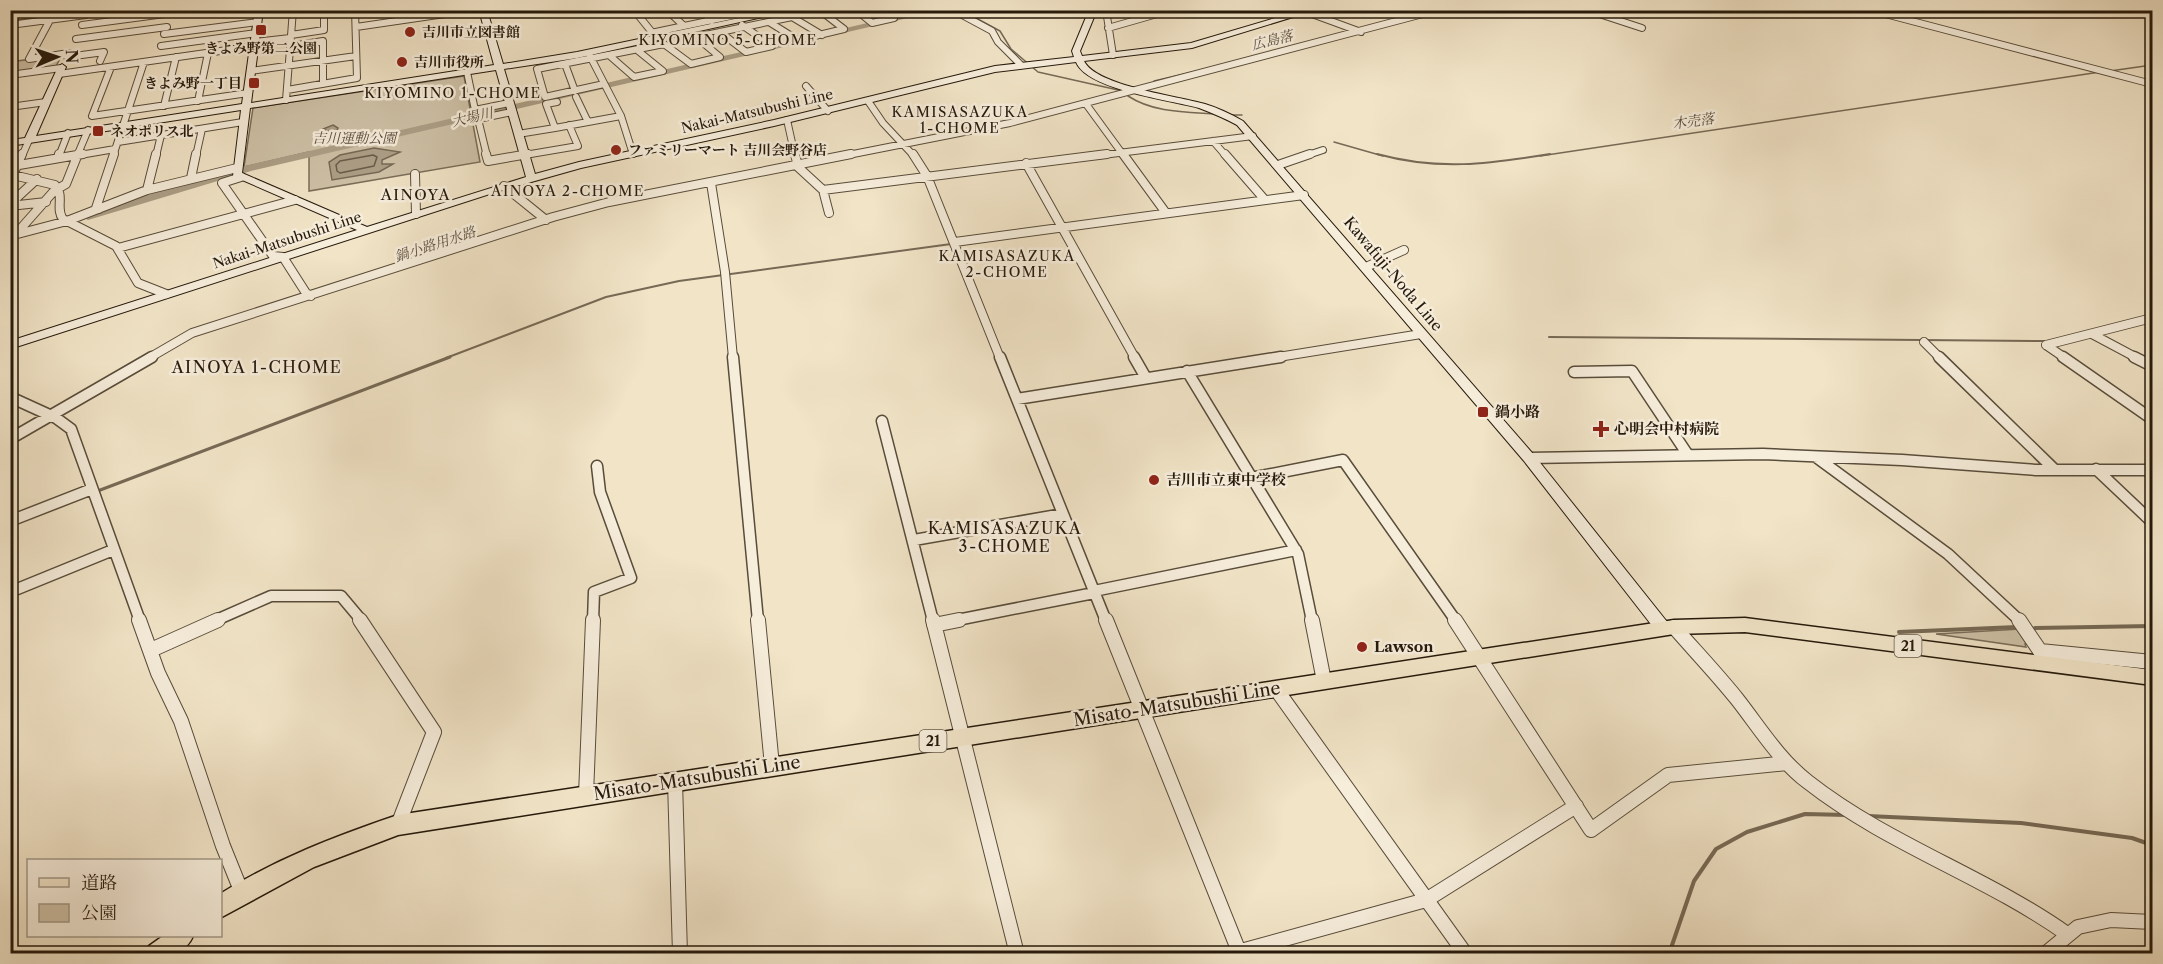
<svg xmlns="http://www.w3.org/2000/svg" width="2163" height="964" font-family="'Libre Caslon Text','Noto Serif JP',serif">
<rect width="100%" height="100%" fill="#f1e4c7"/>
<filter id="stains"><feTurbulence type="fractalNoise" baseFrequency=".00333" numOctaves="4"/><feColorMatrix values="0 0 0 0 .2 0 0 0 0 .09 0 0 0 0 .02 0 0 0 .5 -.17"/></filter>
<radialGradient id="worn" r=".72"><stop offset=".6" stop-color="#630" stop-opacity="0"/><stop offset="1" stop-color="#630" stop-opacity=".3"/></radialGradient>
<path fill="#cec1a7" stroke="#7a6d59" stroke-width="1.5" d="M62 55 55 68 11 75 10 62Z
M464 76 480 162 309 191V152L244 167 253 108Z
M2020 629 2030 644H2025L2026 647 1936 634Z"/>
<path fill="#ac9f87" stroke="#766955" stroke-width="1.5" d="M333 125 338 128 334 137 352 133 373 136 319 143V135L330 132 323 129Z
M374 148 400 152 382 160V164H393L379 172 332 180 329 162 340 155Z"/>
<g fill="none" stroke-linecap="round" stroke-linejoin="round">
<path stroke="#685c49" stroke-width="1.5" d="M373 155 377 157 374 166 340 173 337 171 336 165 340 161Z"/>
<path stroke="#766955" stroke-width="1.5" d="M961 10 1000 31 1011 49 1038 72 1127 92 1128 96C1154 113 1186 112 1216 114
M2110 71 2152 65
M1154 81 1197 71
M1229 115H1242
M1334 142 1383 156
M1540 156 2100 72"/>
<path stroke="#766955" stroke-width="2" d="M1377 154C1439 171 1488 164 1550 154
M1549 337 2046 341
M446 358 606 297 679 281 951 244"/>
<path stroke="#766955" stroke-width="3" d="M95 492 450 357"/>
<path stroke="#766955" stroke-width="4" d="M2035 628 2152 626
M1899 632 2017 627
M1868 816 2021 823 2132 838 2152 845
M1669 954 1694 881 1716 849 1747 832 1805 814 1847 815"/>
<path fill="#ac9f87" fill-rule="evenodd" d="M924 10H942L251 171 88 220 82 216 188 181 249 165Z"/>
<defs>
<path id="street-far3" d="M634 10 655 36
M667 10 684 26
M700 10 712 21
M824 10 822 12 844 29
M856 10 872 23 894 18
M917 10H927
M953 10 992 31 998 42 1021 65
M1106 10 1113 55
M1301 10 1361 32
M1587 10 1642 28
M1870 10 2152 84
M259 12 273 10
M10 17 65 10
M50 20 29 59 69 53
M769 22 798 40 844 29
M10 25 86 15
M82 25 195 10
M356 27 472 10
M1108 28 1171 10
M720 32 746 52 772 46 742 25
M651 33 760 10
M164 34 258 22
M291 35 324 30V10
M76 39 167 27
M255 42 290 38
M161 46 257 33
M291 46 323 41V84
M590 56 621 116 633 154
M610 56 634 77 663 71 637 50
M67 57 104 52 100 61
M565 64 575 91
M111 67 92 116 248 93
M251 71 356 56
M467 72 475 110 509 103
M59 74 255 46
M10 75 61 68
M604 84 545 97 537 69 664 44 691 64 720 57 696 37 792 17 822 35
M806 86 828 111
M287 90 357 78 355 10
M576 97 588 122
M286 100 293 10
M198 101 208 53
M868 101 883 123 914 156
M557 102 546 104 555 128 621 116
M1086 104 1124 156
M164 106 176 57
M10 107 46 102
M787 120 795 156
M518 134 555 128
M1213 141 1226 156
M118 142 243 122
M22 156 29 140
M59 156 68 133
M74 156 115 149
M77 156 88 130
M113 156 144 62
M156 156 161 135
M196 156 202 129
M487 156 478 119 512 112
M519 156 578 146 569 125
M843 156 1010 123 1438 10
M1095 156 1253 136
M1305 156 1323 150"/>
<path id="street-far2" d="M22 154 13 175 55 185C65 196 55 209 63 219L116 246 138 283 166 294
M486 154 488 161 528 154
M795 154 798 167 823 190 829 213
M913 154 927 176 1000 358
M1123 154 1166 213
M1225 154 1265 200
M58 158 59 154
M1026 163 1135 358
M19 165 83 154
M1278 165 1310 154
M415 174 416 214
M241 177 222 183 273 256 283 257 306 293 311 296
M191 178 196 154
M711 183 725 272 733 358
M504 186 546 220
M147 190 156 154
M823 190 1107 154
M10 204 37 179
M10 206 46 202
M99 209 96 208 114 154
M15 235 54 191 66 184 78 154
M10 236 67 221 147 190 237 168
M955 242 1304 195
M118 248 295 200
M1366 267 1404 250
M2092 334 2137 358
M1924 342 1940 358
M2046 345 2065 358
M2046 345 2152 318
M149 358 192 333 553 217 609 202 851 154
M1272 358 1421 334"/>
<path id="street-far1" d="M733 357 758 621
M1000 357 1106 621
M1134 357 1146 378
M1939 357 2055 470
M2063 357 2152 419
M2134 357 2152 366
M1187 371 1298 554 1312 621
M1574 372 1632 371 1688 455
M10 397 56 418 71 429 140 621
M1017 399 1281 357
M882 421 933 621
M10 439 152 357
M1816 457 1948 554 2020 621
M1529 458 1763 454 1902 460 2036 470H2152
M2096 469 2152 522
M1251 478 1343 460 1456 621
M10 521 92 489
M914 540 1063 514
M1094 591 1296 550
M10 592 113 550
M214 621 271 596H341L362 621
M593 621 594 592 631 578 600 492 597 466
M952 621 1094 593"/>
<path id="street" d="M139 620 158 673 181 721 223 846 242 893
M360 620 434 732 398 825
M758 620 772 766
M933 620 1017 954
M1106 620 1240 954
M1312 620 1324 681
M1455 620 1591 830 1668 775 1787 763
M2019 620 2040 651 2152 662
M934 625 959 620
M1674 627C1695 651 1717 674 1737 699 1759 727 1779 760 1808 782 1887 844 1985 876 2067 934
M151 650 218 620
M1276 689 1464 952
M675 781 680 954
M586 795 593 620
M1230 954 1426 900 1576 806
M2045 954 2078 927 2111 920 2152 922"/>
<path id="secondary" d="M255 10H263L251 103 494 65 479 10H487L503 64 577 52 777 10H795L577 58 504 69 535 174 579 162 774 120 995 66 1074 57 1072 51 1089 10H1097L1080 51 1082 56 1191 43 1302 10H1316L1192 48 1084 61C1096 86 1178 96 1205 104 1218 108 1231 114 1243 121L1534 455 1672 628 1669 632H1657L1524 461 1237 125C1224 118 1212 113 1199 108 1171 100 1087 90 1076 62L995 72 774 126 581 168 496 192 10 349V341L357 230 233 176 241 110 10 146V140L25 138 58 67 62 64 66 67 36 136 242 104ZM496 70 526 177 367 227 242 173 250 108Z"/>
<path id="primary" d="M1745 618 2152 670V685L1745 632 1674 634 398 835 314 867 220 918V894C276 859 336 836 398 815L1674 620Z
M163 936H193C184 957 166 954 146 954L149 946Z"/>
</defs>
<use href="#street-far3" stroke="#584c3a" stroke-width="8"/>
<use href="#street-far2" stroke="#584c3a" stroke-width="10"/>
<use href="#street-far1" stroke="#584c3a" stroke-width="13"/>
<use href="#street" stroke="#584c3a" stroke-width="16"/>
<use href="#secondary" stroke="#25190b" stroke-width="2"/>
<use href="#primary" stroke="#25190b" stroke-width="3"/>
<use href="#street-far3" stroke="#f6eddb" stroke-width="6"/>
<use href="#street-far2" stroke="#f6eddb" stroke-width="8"/>
<use href="#street-far1" stroke="#f6eddb" stroke-width="10"/>
<use href="#street" stroke="#f6eddb" stroke-width="14"/>
<use href="#secondary" fill="#f6eddb" fill-rule="evenodd"/>
<use href="#primary" fill="#f1e4c7" fill-rule="evenodd"/>
</g>
<g fill="#8f2418" stroke="#f6eddb" stroke-width="2">
<rect x="255" y="24" width="12" height="12" rx="3"/>
<circle cx="410" cy="32" r="6"/>
<circle cx="402" cy="62" r="6"/>
<rect x="248" y="77" width="12" height="12" rx="3"/>
<rect x="92" y="125" width="12" height="12" rx="3"/>
<circle cx="616" cy="150" r="6"/>
<rect x="1477" y="406" width="12" height="12" rx="3"/>
<path d="M1598 420h6v6h6v6h-6v6h-6v-6h-6v-6h6z"/>
<circle cx="1154" cy="480" r="6"/>
<circle cx="1362" cy="647" r="6"/>
</g>
<g text-anchor="middle" stroke-width="5" stroke-linejoin="round" paint-order="stroke">
<g font-size="14" font-weight="bold" fill="#25190b" stroke="#f6eddb" text-anchor="start">
<text x="422" y="37">吉川市立図書館</text>
<text x="261" y="53" text-anchor="middle">きよみ野第二公園</text>
<text x="414" y="67">吉川市役所</text>
<text x="242" y="88" text-anchor="end">きよみ野一丁目</text>
<text x="110" y="136">ネオポリス北</text>
<text x="628" y="155">ファミリーマート 吉川会野谷店</text>
</g>
<g font-size="14" letter-spacing="1.5" fill="#25190b" stroke="#f6eddb">
<text x="728" y="45">KIYOMINO 5-CHOME</text>
<text x="453" y="98">KIYOMINO 1-CHOME</text>
<text x="960" y="117">KAMISASAZUKA<tspan x="960" dy="16">1-CHOME</tspan></text>
<text x="568" y="196">AINOYA 2-CHOME</text>
<text x="1007" y="261">KAMISASAZUKA<tspan x="1007" dy="16">2-CHOME</tspan></text>
</g>
<g font-size="14" font-style="italic" fill="#5b4f3d" stroke="#f6eddb">
<text transform="translate(1272 40) rotate(-14)" y="5">広島落</text>
<text transform="translate(472 117) rotate(-13)" y="5">大場川</text>
<text transform="translate(1693 121) rotate(-8)" y="5">木売落</text>
<text transform="translate(435 244) rotate(-18)" y="5">鍋小路用水路</text>
</g>
<g font-size="14" fill="#25190b" stroke="#f6eddb">
<text transform="translate(757 111) rotate(-13)" y="5">Nakai-Matsubushi Line</text>
<text transform="translate(287 240) rotate(-18)" y="5">Nakai-Matsubushi Line</text>
</g>
<g font-size="14" font-style="italic" fill="#584b3a" stroke="#f6eddb">
<text x="354" y="143">吉川運動公園</text>
</g>
<g fill="#f6eddb" stroke="#645949" stroke-width="1.5">
<rect x="1894.5" y="635" width="27" height="22" rx="4.5"/>
<rect x="919.5" y="730" width="27" height="22" rx="4.5"/>
</g>
<g font-size="14" font-weight="bold" fill="#25190b">
<text x="1908" y="651">21</text>
<text x="933" y="746">21</text>
</g>
<g font-size="15" letter-spacing="1.5" fill="#25190b" stroke="#f6eddb">
<text x="416" y="200">AINOYA</text>
</g>
<g font-size="15" fill="#25190b" stroke="#f6eddb">
<text transform="translate(1393 274) rotate(50)" y="5">Kawafuji-Noda Line</text>
</g>
<g font-size="15" font-weight="bold" fill="#25190b" stroke="#f6eddb" text-anchor="start">
<text x="1495" y="417">鍋小路</text>
<text x="1614" y="434">心明会中村病院</text>
<text x="1166" y="485">吉川市立東中学校</text>
<text x="1374" y="652">Lawson</text>
</g>
<g font-size="16" letter-spacing="1.5" fill="#25190b" stroke="#f6eddb">
<text x="257" y="373">AINOYA 1-CHOME</text>
<text x="1005" y="534">KAMISASAZUKA<tspan x="1005" dy="18">3-CHOME</tspan></text>
</g>
<g font-size="18" fill="#25190b" stroke="#f6eddb">
<text transform="translate(1177 704) rotate(-9)" y="6">Misato-Matsubushi Line</text>
<text transform="translate(697 778) rotate(-9)" y="6">Misato-Matsubushi Line</text>
</g>
</g>
<rect width="2163" height="964" fill="none" stroke="#f1e4c7" stroke-width="36"/>
<rect x="12" y="12" width="2139" height="940" fill="none" stroke="#25190b" stroke-width="3"/>
<rect x="18" y="18" width="2127" height="928" fill="none" stroke="#25190b" stroke-width="1.5"/>
<rect x="27" y="859" width="195" height="78" fill="#f6eddb" stroke="#a29888" stroke-width="1.5"/>
<rect x="39" y="878" width="30" height="9" fill="#f1e4c7" stroke="#a29888" stroke-width="1.5"/>
<text x="81" y="889" font-size="18" fill="#25190b">道路</text>
<rect x="39" y="904" width="30" height="18" fill="#cec1a7" stroke="#a29888" stroke-width="1.5"/>
<text x="81" y="919" font-size="18" fill="#25190b">公園</text>
<g transform="translate(57 57) rotate(88)" stroke="#f6eddb" stroke-width="4.5" paint-order="stroke">
<path d="M0-4.5L10 22L0 15L-10 22Z" fill="#25190b"/>
<text y="-9" font-size="16" font-weight="bold" text-anchor="middle" fill="#25190b">N</text>
</g>
<rect width="100%" height="100%" filter="url(#stains)"/>
<rect width="100%" height="100%" fill="url(#worn)"/>
</svg>
